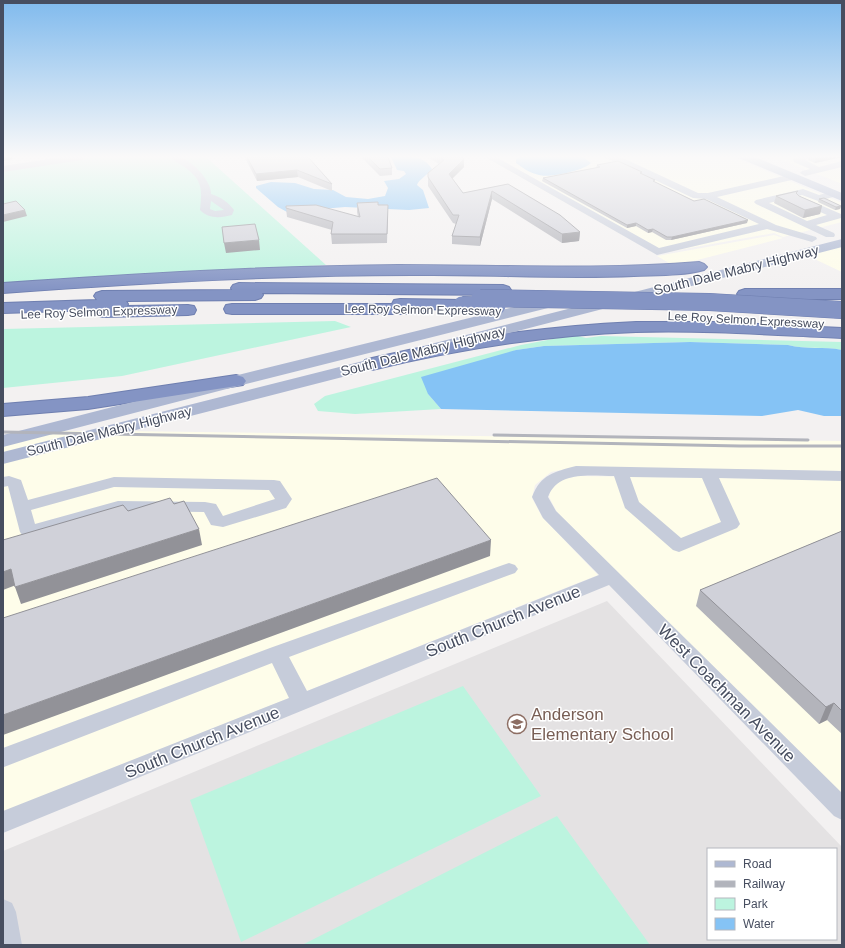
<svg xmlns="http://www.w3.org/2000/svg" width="845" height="948" font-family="Helvetica,sans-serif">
<rect width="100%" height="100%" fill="#f3f1f1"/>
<path fill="#fefdea" d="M484 157H733L842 203V222L783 237 774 233 656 254Z
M772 157H842V184L792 164Z
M774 235 783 238 674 266 657 256Z
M842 246V272L806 255Z
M58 431H93L3 454V444Z
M123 431 842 441V471L576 467 551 472 535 485 532 498 542 517 598 575 3 812V462Z
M578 476 842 480V794L557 512 549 497 551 488 560 480Z"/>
<path fill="#e4e2e3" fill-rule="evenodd" d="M607 601 842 847V945H3V851ZM708 849H836V939H708Z"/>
<path fill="#bcf4df" d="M91 157H206L326 265 3 284V171Z
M335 321 351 327 122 376 3 388V329Z
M574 335 586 338 601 336 842 342V350C824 346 806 350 788 345L690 342 544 346 516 350 428 394 441 409 355 414 318 411 314 404 325 396 521 345Z
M463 686 541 796 241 942 190 800Z
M557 816 650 945H302Z"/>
<path fill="#85c3f5" d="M391 157C407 157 423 154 432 169 428 175 419 179 417 185L423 190 429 208 409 210 345 207 287 212 278 207 256 188V186L271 182 295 183 314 189 333 190 346 197 368 199 385 196 388 188 384 181 399 179 406 174 404 171 397 170Z
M520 157H583L591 163C583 171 549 178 539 175 530 173 523 168 516 163V159Z
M690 342 788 345C806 350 824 346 842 350V416H824L798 410 762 416 441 409 428 394 421 377 516 350 544 346Z"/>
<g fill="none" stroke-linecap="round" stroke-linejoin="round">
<defs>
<path id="highway" d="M699 262 704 264 707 267 704 270C682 276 657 275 634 276 567 279 500 275 433 275 289 274 146 283 3 293V283C135 274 266 266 398 265 499 265 599 270 699 262Z
M239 283 503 285 509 287 511 290 509 293 503 295 262 293 263 295 261 298 255 300 126 301 128 304 127 306 188 305 194 306 196 310 194 314 188 315 104 317 98 316 96 312 97 310 3 313V303L97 300 94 296 96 293 102 291 232 290 231 288 233 285Z
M745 289H842V299H745L739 297 737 294 739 291Z
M400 299 462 300 468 301 470 305 468 309 462 310 424 309 422 313 416 314H232L226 313 224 309 226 305 232 304H392L394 300Z
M636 322H713L842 328V338C773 335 704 330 636 332 547 335 459 349 372 370L365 368 363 364 365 360 372 358C459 338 547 326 636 322Z
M236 375 243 377 246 381 243 385 88 409 3 416V404L88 397Z"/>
</defs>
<use href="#highway" stroke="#6f7fb0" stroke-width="2"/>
<path fill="#c6ccda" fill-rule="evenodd" d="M62 157H86L82 160 3 172V166Z
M170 157C173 157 177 157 180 157 192 160 212 182 211 194 221 197 228 202 234 210L232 215C221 218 208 219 200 210 202 190 203 181 186 168 181 164 174 162 170 157ZM211 201 224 210 215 211 210 209Z
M485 157H496L659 248 759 224 706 199 693 198 619 163 601 157H618L625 159 698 193H708L793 174 796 175 798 177 796 179 717 197 776 225 816 237 817 239 812 242 767 229 657 255Z
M796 157H809L805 160 819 167 842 161V167L805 176 800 173 802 171 810 169 794 162 793 160Z
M803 189 819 195 834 191 839 194 837 196 818 201 802 195 769 203 807 221 827 215 798 202 796 200 798 198H804L841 214 842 216 841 218 816 225 834 233 835 235 834 237H826L756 204 754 202 756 200Z
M576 466 842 471V481L719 478 740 524 737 528 679 552 673 550 625 508 614 476C591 476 558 470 548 497L556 511 842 793V820L834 816 609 585 3 833V811L289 698 272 663 4 767 3 748 270 648 503 565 509 563 515 565 518 569 515 573 289 657 307 691 599 575 543 518 532 497C541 474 554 472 576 466ZM630 477 702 478 721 522 681 538 639 502Z
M9 476 21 480 28 500 114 477 274 480 280 481 292 499 286 508 223 527 211 525 204 512 119 511 29 538 23 536 20 532 8 486 3 487V477ZM114 487 269 490 275 499 223 516 216 504 205 502 118 501 35 524 31 510Z
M3 899 12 903 16 912 22 945H3Z"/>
<path fill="#aeb8d2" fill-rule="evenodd" d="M740 157H755L842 193V201L741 159Z
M842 239V247L437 352 431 350 429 347 431 344Z
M547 299 552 301 555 304 552 307 242 385 3 447V435L230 377Z
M391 354 397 355 399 359 397 363 3 464V452Z"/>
<use href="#highway" fill="#8494c4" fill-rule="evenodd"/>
<path stroke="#b2b4bc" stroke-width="3" d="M3 432 740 446H842
M494 435 808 440"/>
<defs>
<path id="highway-bridge" d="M480 298 709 302 842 310
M462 305 497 306"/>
</defs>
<use href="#highway-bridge" stroke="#6f7fb0" stroke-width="18" stroke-linecap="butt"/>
<use href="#highway-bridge" stroke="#8494c4" stroke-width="17"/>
</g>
<path fill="#b3b4bb" d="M233 157H308L332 184V191L298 177 257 181 245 158Z
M361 157H388L392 168V175L380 176Z
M428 157H462L464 167 452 178 463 193 508 184 580 232 579 241 562 243 492 199 480 246 452 244V236L456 224 453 223 428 186V173L439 164Z
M808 157H842L815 163 808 160Z
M597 165 641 174 655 182 694 201 747 223 671 240H666L652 232 648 233 636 226 627 228 542 181 543 178 596 168Z
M797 194 799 196 822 206 820 214 803 218 774 203 776 196Z
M819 199 841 206 840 209 835 210 818 202Z
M357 203 388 205 387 243 332 244 331 234 332 230 287 217 286 208 358 217 357 212Z
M842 531V734L827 720 819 724 696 606 700 590Z"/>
<path fill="#929298" d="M3 157H12L13 159 3 161Z
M842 157 815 163 816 158Z
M464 159V167L449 182V174Z
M297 170 298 177 257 181 256 174Z
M492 191V199L480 246V237Z
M822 206 820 214 803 218 805 210Z
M841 206 840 209 835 210 836 207Z
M25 210 27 216 3 222V215Z
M748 220 747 223 671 240 672 237Z
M636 223V226L627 228V225Z
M653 229 652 232 648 233V230Z
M580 232 579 241 562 243V234Z
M259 240 260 250 226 253 224 243Z
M199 529 202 545 21 604 15 587Z
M491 540 490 556 3 735V715Z
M11 569 16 585 3 590V572Z
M834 703 827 720 819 724 826 707Z"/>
<path fill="#d0d1d9" stroke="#929298" d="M247 157H308L332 184 297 170 256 174Z
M368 157H388L392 168 380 169Z
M440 157H462L464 159 449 174 463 193 508 184 560 215 580 232 562 234 492 191 480 237 452 236 459 215H453L428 177V173L444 160Z
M618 161 642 172 640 173 655 180 653 181 694 201 704 199 748 220 672 237H667L653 229 648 230 636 223 627 225 543 178 600 167 597 165Z
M798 191 796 193 799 196 822 206 805 210 776 196Z
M824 198 841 206 836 207 819 199Z
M16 201 25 210 3 215V204Z
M378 202V205H388L387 234H331L333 222 286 208V206L316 205 360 217 357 203Z
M255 224 259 240 224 243 222 227Z
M437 478 491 540 3 715V618Z
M170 498 174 504 184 501 199 529 15 587 11 569 3 572V540L123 505 128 511Z
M842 531V711L834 703 826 707 700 590Z"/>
<linearGradient id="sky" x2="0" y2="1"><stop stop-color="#80baed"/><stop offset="0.54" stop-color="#faf9f9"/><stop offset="1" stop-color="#faf9f9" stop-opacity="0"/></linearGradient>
<rect width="845" height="290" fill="url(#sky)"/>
<defs>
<symbol id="school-ring" viewBox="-11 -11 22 22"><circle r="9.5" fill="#fff" stroke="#8d6e63" stroke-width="1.5"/><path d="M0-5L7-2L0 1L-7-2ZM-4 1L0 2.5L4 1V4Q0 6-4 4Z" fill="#8d6e63"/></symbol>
</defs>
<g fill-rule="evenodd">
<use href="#school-ring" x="506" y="713" width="22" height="22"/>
</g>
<g text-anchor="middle" stroke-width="3" stroke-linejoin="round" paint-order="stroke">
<g font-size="12" fill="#474e60" stroke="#fff">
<text transform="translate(423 310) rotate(1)" y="4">Lee Roy Selmon Expressway</text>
<text transform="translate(99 312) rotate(-2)" y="4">Lee Roy Selmon Expressway</text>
<text transform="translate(746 320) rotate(3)" y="4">Lee Roy Selmon Expressway</text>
</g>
<g font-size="14" fill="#474e60" stroke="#fff">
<text transform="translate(736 270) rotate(-14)" y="5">South Dale Mabry Highway</text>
<text transform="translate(423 351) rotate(-14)" y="5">South Dale Mabry Highway</text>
<text transform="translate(109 431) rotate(-14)" y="5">South Dale Mabry Highway</text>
</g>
<g font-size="17" fill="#474e60" stroke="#fff">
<text transform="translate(503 621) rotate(-22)" y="6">South Church Avenue</text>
<text transform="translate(727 693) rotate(45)" y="6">West Coachman Avenue</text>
<text transform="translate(202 742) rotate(-22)" y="6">South Church Avenue</text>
</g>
<g font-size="17" fill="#785e54" stroke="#fff" text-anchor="start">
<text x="531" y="720">Anderson<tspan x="531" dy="20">Elementary School</tspan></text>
</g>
</g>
<rect width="845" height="948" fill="none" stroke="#474e60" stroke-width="8"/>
<rect x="707" y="848" width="130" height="92" fill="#ffffff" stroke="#b5b8bf"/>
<rect x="715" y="861" width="20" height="6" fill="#aeb8d2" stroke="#b5b8bf"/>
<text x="743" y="868" font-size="12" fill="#474e60">Road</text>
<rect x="715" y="881" width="20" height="6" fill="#b2b4bc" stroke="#b5b8bf"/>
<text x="743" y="888" font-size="12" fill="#474e60">Railway</text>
<rect x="715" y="898" width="20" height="12" fill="#bcf4df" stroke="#b5b8bf"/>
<text x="743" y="908" font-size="12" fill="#474e60">Park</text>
<rect x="715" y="918" width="20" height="12" fill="#85c3f5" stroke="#b5b8bf"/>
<text x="743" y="928" font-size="12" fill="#474e60">Water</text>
</svg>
